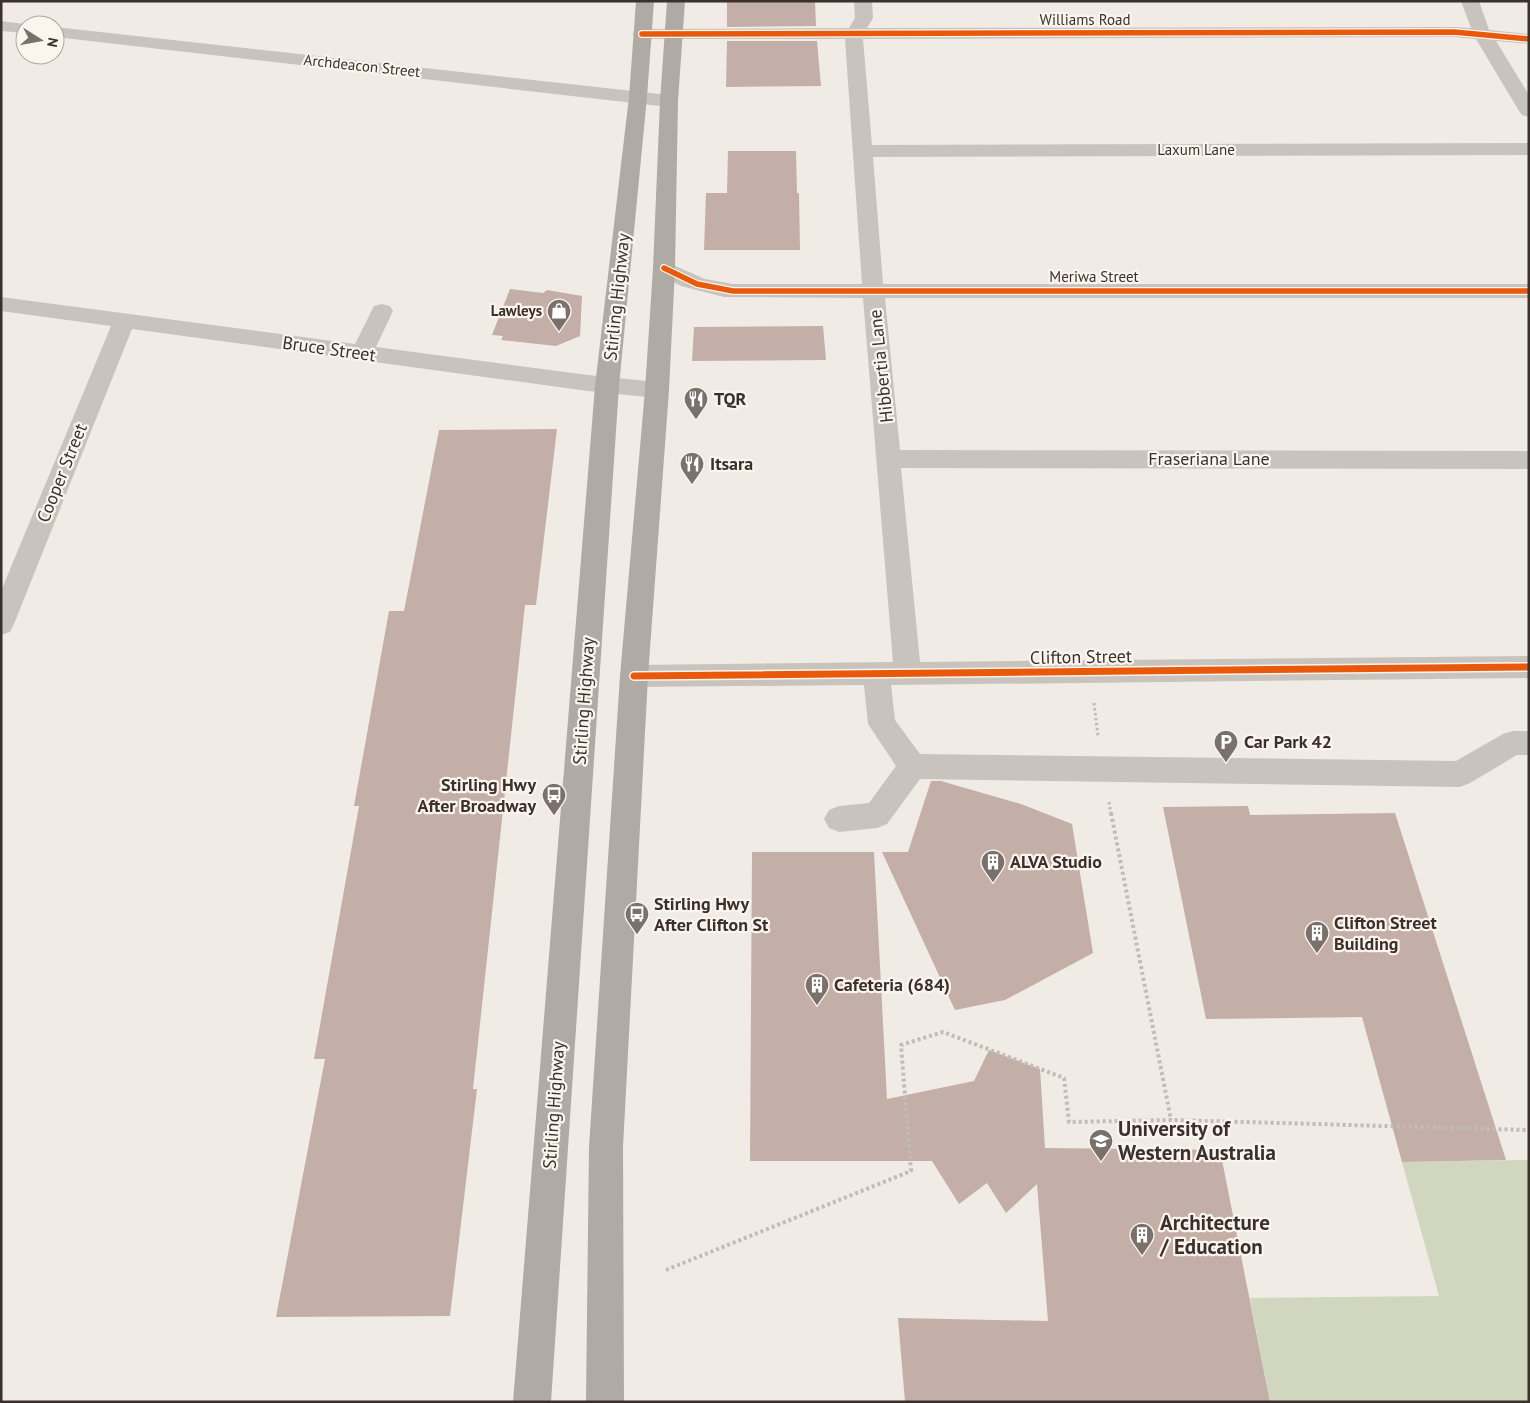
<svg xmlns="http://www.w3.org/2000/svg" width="1530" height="1403" font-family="'PT Sans',sans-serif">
<rect width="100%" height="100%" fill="#f0ebe5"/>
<path fill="#d1d6bf" d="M1529 1160V1402H1270L1250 1298 1439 1296 1402 1162Z"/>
<path fill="#c3afa7" d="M727 1H815L816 26 727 27Z
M727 41H817L821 86 726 87Z
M728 151H796L797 193H799L800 250H704L706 193H727Z
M510 289 543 293 547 290 582 296 580 336 556 346 501 340 503 336 492 335Z
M823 326 826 360 692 361 694 327Z
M557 429 536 605H525L473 1089H477L450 1316 276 1317 325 1059H314L359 806H354L389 611H404L439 430Z
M931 781H941L1021 804 1072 824 1093 953 1005 1000 955 1010 882 852H908Z
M1248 806 1250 815 1395 813 1506 1160 1402 1162 1362 1017 1206 1019 1163 807Z
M752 852H874L887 1099 974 1081 989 1050 1040 1069 1045 1148 1220 1150 1270 1402H905L898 1318 1048 1321 1037 1184 1006 1213 987 1183 959 1204 932 1161H750Z"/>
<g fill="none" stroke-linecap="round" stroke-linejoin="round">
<path stroke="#c2bbb6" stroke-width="3" stroke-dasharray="2.5 2.5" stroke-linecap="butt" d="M1094 703 1098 736
M1109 802 1111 814"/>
<path stroke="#c2bbb6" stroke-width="4" stroke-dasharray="3 3" stroke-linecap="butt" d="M1111 813 1171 1120
M666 1270 911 1171 901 1045 943 1032 1064 1078 1069 1122 1171 1120 1529 1130"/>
<path fill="#c9c3be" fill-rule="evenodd" d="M854 1H872L873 18 867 28 1454 27 1471 28 1461 1H1479L1489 30 1529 34V44L1496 41 1529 95V117L1522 115 1519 111 1476 39 1454 37 863 39 872 145 1529 143V155L873 157 883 284H1529V298H885L900 450 1529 451V469L901 468 920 662 1529 656V678L891 685 895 720 920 754 1456 761 1503 734 1513 731H1529V755H1517L1470 783 1460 787 920 779 887 824 877 828 839 832 829 828 824 819 829 810 839 806 869 803 896 766 868 724 864 685 634 687 624 684 620 676 624 668 634 665 893 662 863 298 724 297 681 286 656 273 653 268 656 263 664 261 705 279 733 284H862L845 39H642L636 38 633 34 636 30 642 29 849 28 855 18Z
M1 21 32 25H25V33L1 31Z
M55 27 669 95 676 97 678 101 676 105 669 107 55 37Z
M1 297 355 344 374 306 382 304 390 306 393 311 376 347 588 375 657 382 665 384 669 390 665 396 657 398 588 391 132 329 14 624 10 632 1 635V591L111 326 1 311Z"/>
<path fill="#afaaa4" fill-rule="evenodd" d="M636 1H654L647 97 619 386 551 1402H513L595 386 629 97Z
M667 1H685L678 101 675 268 669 390 648 676 623 1147 624 1402H586L589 1147 620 676 645 390 653 268 660 101Z"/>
<defs>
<path id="cycleway-far1" d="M642 34 1454 32 1529 39
M664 268 697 284 733 291H1529"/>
<path id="cycleway" d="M634 676 1529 667"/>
</defs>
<use href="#cycleway-far1" stroke="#fbf5ee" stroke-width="8"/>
<use href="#cycleway" stroke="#fbf5ee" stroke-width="10"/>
<use href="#cycleway-far1" stroke="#e8590c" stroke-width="5.5"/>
<use href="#cycleway" stroke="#e8590c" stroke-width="7"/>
</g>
<defs>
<symbol id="shop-pin" viewBox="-11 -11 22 30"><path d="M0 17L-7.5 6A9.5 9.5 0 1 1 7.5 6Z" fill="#7a716c" stroke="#fbf5ee"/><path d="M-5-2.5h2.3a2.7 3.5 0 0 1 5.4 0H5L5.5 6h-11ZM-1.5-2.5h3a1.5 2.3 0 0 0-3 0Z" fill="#fff"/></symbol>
<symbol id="restaurant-pin" viewBox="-11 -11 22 30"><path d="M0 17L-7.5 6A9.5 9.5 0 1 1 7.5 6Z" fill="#7a716c" stroke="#fbf5ee"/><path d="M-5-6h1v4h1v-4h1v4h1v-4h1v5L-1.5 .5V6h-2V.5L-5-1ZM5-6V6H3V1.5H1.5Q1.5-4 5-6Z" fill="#fff"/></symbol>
<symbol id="parking-pin" viewBox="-11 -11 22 30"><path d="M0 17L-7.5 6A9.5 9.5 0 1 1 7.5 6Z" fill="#7a716c" stroke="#fbf5ee"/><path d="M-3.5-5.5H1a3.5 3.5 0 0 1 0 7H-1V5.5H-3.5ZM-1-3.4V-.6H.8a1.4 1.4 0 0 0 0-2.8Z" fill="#fff"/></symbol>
<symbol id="bus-pin" viewBox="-11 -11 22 30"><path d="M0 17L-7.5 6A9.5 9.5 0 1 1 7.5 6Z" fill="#7a716c" stroke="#fbf5ee"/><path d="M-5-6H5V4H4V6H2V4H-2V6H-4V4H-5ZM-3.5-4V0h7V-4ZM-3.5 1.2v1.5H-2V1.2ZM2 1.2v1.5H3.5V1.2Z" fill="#fff"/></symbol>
<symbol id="building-pin" viewBox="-11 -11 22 30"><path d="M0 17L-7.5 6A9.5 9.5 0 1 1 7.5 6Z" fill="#7a716c" stroke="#fbf5ee"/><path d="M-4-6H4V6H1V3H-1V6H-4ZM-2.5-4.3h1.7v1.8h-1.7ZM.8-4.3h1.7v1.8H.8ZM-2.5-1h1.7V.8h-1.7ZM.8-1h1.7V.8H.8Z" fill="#fff"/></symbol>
<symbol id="university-pin" viewBox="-11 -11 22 30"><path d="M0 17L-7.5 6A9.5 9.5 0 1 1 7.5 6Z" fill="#7a716c" stroke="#fbf5ee"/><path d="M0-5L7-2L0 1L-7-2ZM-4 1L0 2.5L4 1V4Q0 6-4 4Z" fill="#fff"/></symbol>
</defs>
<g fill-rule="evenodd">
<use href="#shop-pin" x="545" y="297" width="28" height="38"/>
<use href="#restaurant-pin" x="682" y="385" width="28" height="38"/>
<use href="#restaurant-pin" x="678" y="450" width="28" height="38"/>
<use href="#parking-pin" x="1212" y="728" width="28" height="38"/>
<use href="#bus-pin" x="540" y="781" width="28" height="38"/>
<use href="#building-pin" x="979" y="848" width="28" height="38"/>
<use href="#bus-pin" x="623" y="900" width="28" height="38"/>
<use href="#building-pin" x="1303" y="919" width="28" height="38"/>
<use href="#building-pin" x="803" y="971" width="28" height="38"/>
<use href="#university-pin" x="1087" y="1127" width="28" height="38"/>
<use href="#building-pin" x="1128" y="1221" width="28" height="38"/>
</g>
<g text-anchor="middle" stroke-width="4.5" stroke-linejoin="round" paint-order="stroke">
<g font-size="15" fill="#3b302b" stroke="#fbf5ee">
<text x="1085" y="25">Williams Road</text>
<text transform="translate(362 66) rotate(6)" y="5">Archdeacon Street</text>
<text x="1196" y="155">Laxum Lane</text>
<text x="1094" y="282">Meriwa Street</text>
</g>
<g font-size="15" font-weight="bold" fill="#3b302b" stroke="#fbf5ee" text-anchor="end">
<text x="542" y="316">Lawleys</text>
</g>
<g font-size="18" fill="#3b302b" stroke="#fbf5ee">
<text transform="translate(617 297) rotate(-84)" y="6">Stirling Highway</text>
<text transform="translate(329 349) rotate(8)" y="6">Bruce Street</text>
<text transform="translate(881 366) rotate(-96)" y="6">Hibbertia Lane</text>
<text x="1209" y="465">Fraseriana Lane</text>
<text transform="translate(62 473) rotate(-68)" y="6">Cooper Street</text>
<text transform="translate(1081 657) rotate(-1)" y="6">Clifton Street</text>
<text transform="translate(584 701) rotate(-86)" y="6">Stirling Highway</text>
<text transform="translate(554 1105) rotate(-86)" y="6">Stirling Highway</text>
</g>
<g font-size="18" font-weight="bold" fill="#3b302b" stroke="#fbf5ee" text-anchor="start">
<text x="714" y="405">TQR</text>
<text x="710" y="470">Itsara</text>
<text x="1244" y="748">Car Park 42</text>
<text x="536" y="791" text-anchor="end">Stirling Hwy<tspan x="536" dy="21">After Broadway</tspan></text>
<text x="1010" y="868">ALVA Studio</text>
<text x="654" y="910">Stirling Hwy<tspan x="654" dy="21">After Clifton St</tspan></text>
<text x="1334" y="929">Clifton Street<tspan x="1334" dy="21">Building</tspan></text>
<text x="834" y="991">Cafeteria (684)</text>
</g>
<g font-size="21" font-weight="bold" fill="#3b302b" stroke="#fbf5ee" text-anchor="start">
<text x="1118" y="1136">University of<tspan x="1118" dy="24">Western Australia</tspan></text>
<text x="1160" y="1230">Architecture<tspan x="1160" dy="24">/ Education</tspan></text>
</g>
</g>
<rect width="1530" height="1403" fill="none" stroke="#3b302b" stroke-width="5"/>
<g transform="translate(40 40) rotate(101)"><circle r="24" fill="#fbf5ee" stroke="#aea6a0"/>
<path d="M0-4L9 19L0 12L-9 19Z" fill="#7a716c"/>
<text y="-8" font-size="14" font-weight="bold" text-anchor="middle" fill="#3b302b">N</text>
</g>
</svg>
